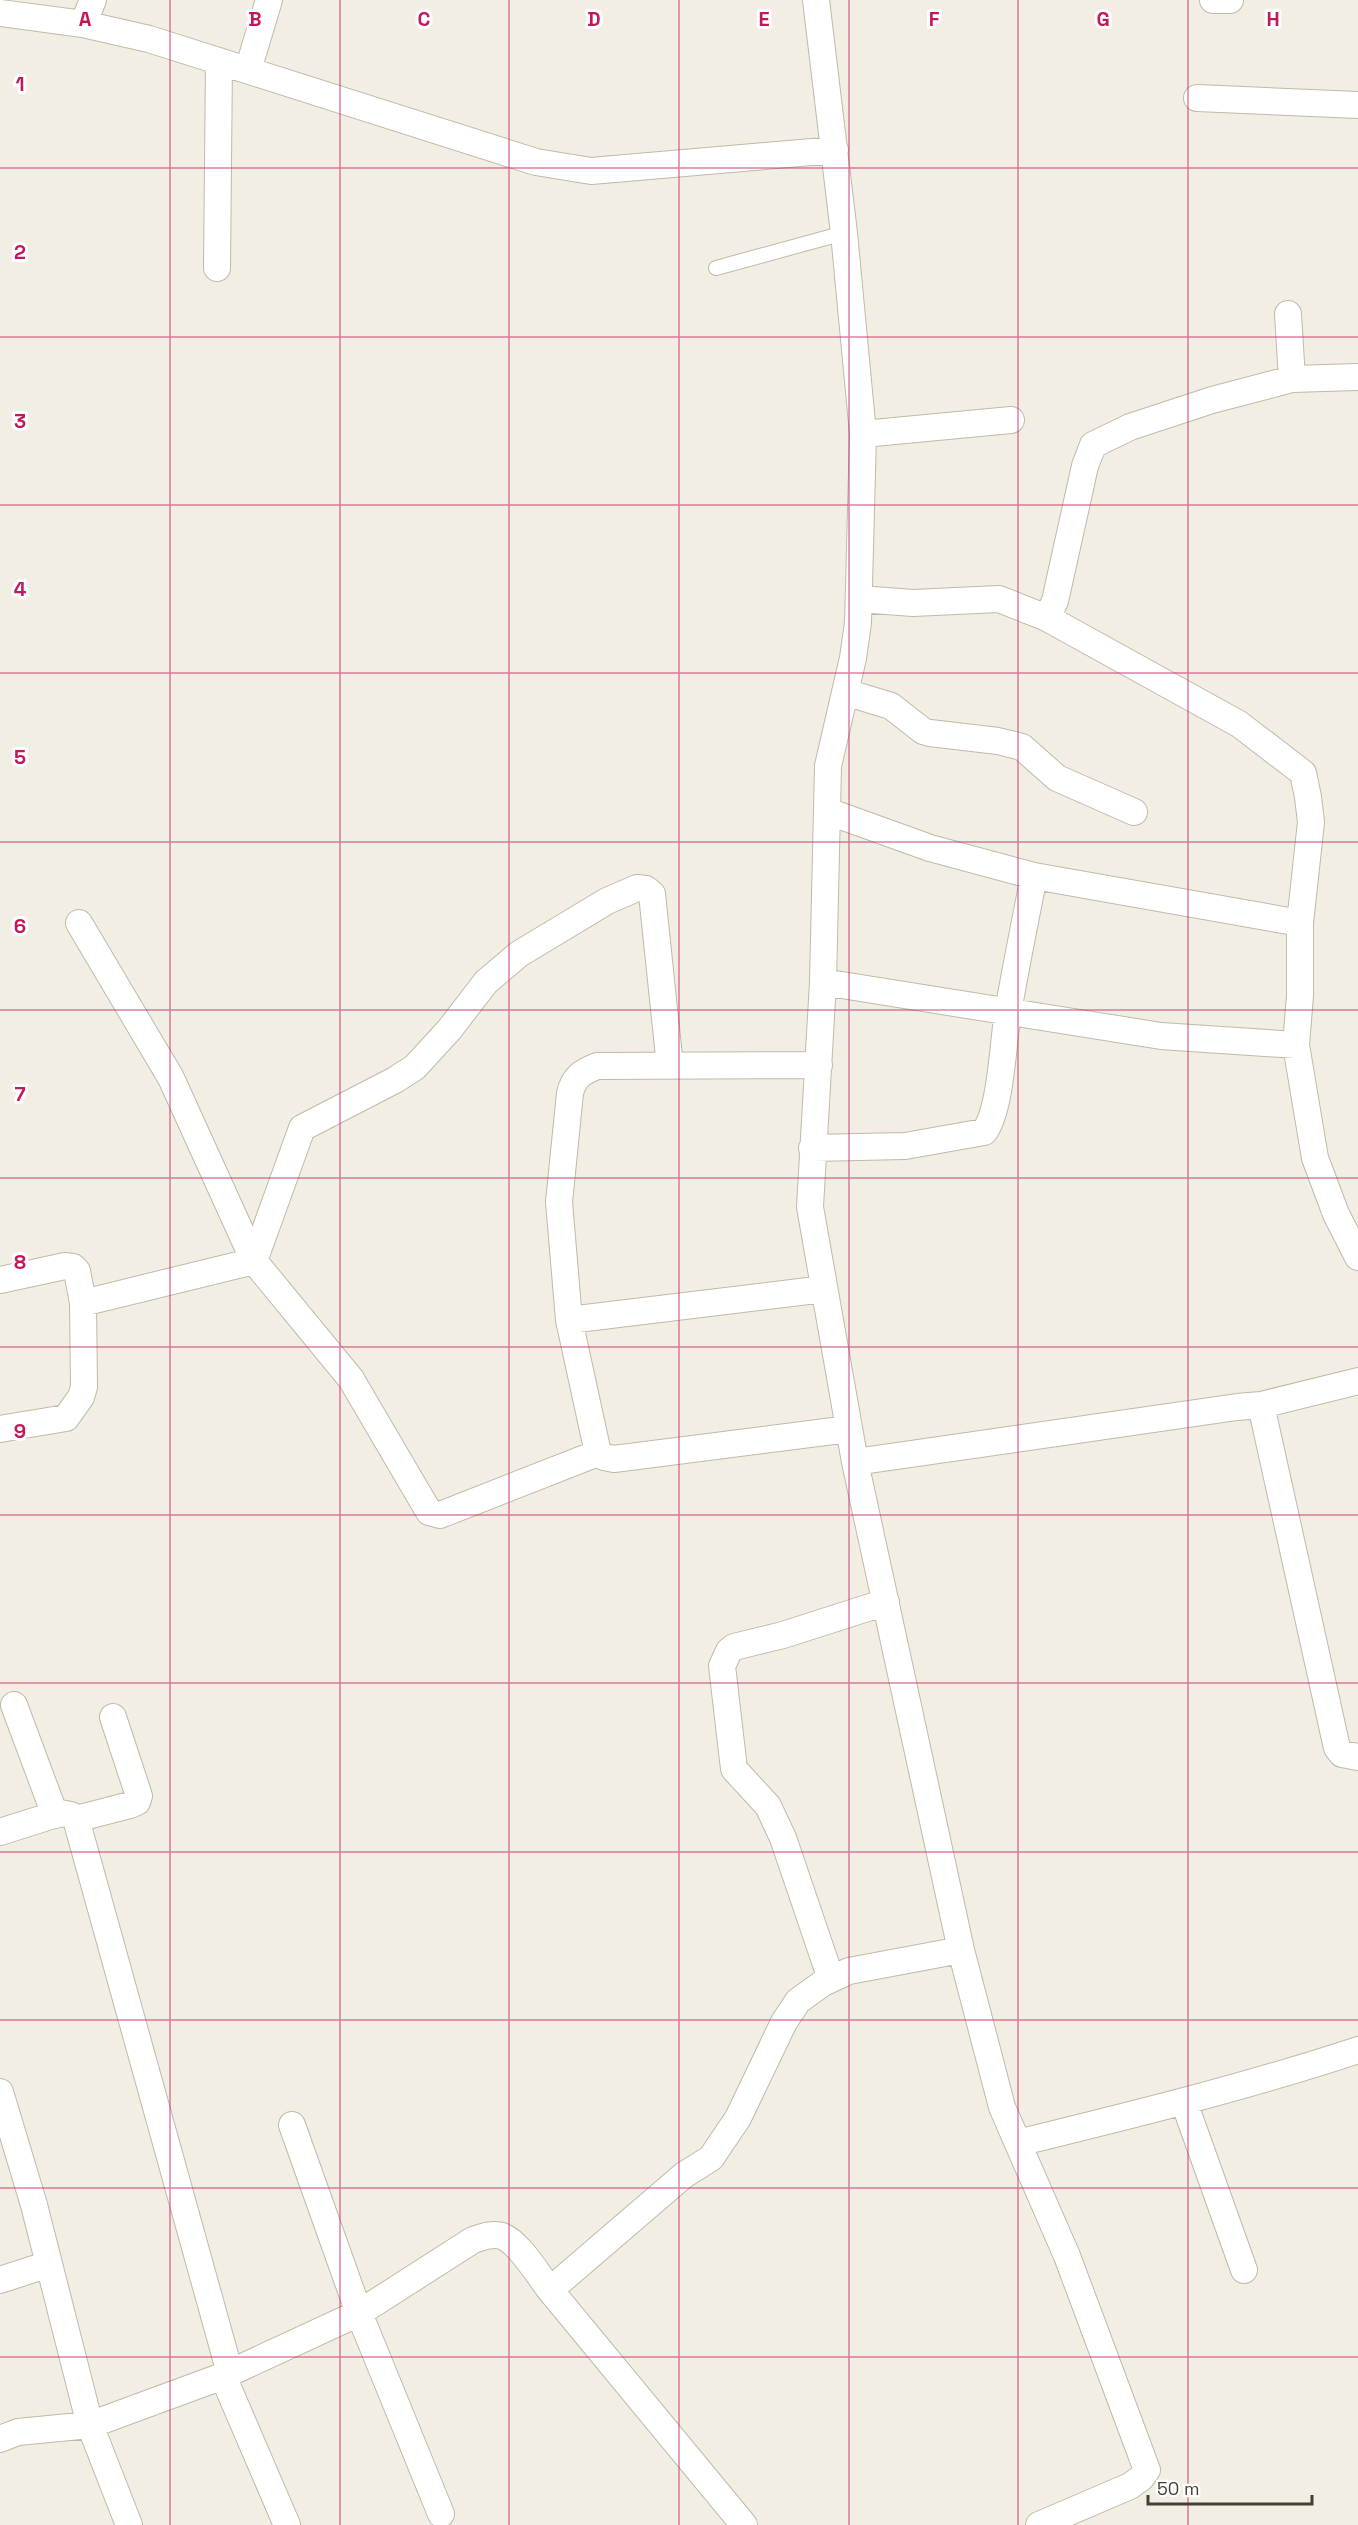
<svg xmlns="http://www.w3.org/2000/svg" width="1358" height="2525" font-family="'Space Grotesk',sans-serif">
<rect width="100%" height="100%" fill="#f3eee3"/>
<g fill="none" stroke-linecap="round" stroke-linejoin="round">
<defs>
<path id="service" d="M716 268 844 233"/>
<path id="minor" d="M816 0 844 233 863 434 858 623 853 658 828 766 823 982 810 1207 855 1462 961 1950 1002 2107 1067 2256 1147 2470 1141 2478 1130 2486 1039 2525
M1213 0H1230
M0 13 83 24 149 39 536 162 591 171 835 150
M83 24 93 0
M248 70 269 0
M1197 98 1358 105
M217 268 219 61
M1288 314 1292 379
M863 434 1011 420
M1047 618 1055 601 1085 466 1093 445 1130 427 1212 400 1292 379 1358 377
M845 692 891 706 923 731 930 733 998 741 1022 747 1057 778 1134 812
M827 811 930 848 1034 876 1300 923
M79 923 171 1078 254 1261
M823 982 1161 1036 1296 1045 1300 996V923L1311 822 1308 797 1303 773 1239 724 1047 618 999 599 913 603 859 599
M1296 1045 1315 1158 1336 1214 1358 1257
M819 1065 597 1066C582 1072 574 1077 570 1093L559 1202 569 1320 598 1453 604 1457 614 1459 849 1429
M812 1148 905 1146 984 1132C1001 1111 1003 1041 1008 1012 1016 966 1025 921 1034 876
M254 1261 302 1128 395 1080 415 1067 449 1030 486 982 519 954 607 901 637 888 646 889 652 894 670 1066
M0 1280 65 1266 73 1267 77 1271 83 1303 84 1387 81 1397 66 1418 0 1429
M83 1303 254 1261 351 1379 429 1512 440 1515 598 1453
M569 1320 824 1289
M1261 1405 1358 1381
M855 1462 1237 1407 1261 1405 1337 1748 1342 1754 1358 1757
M14 1705 55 1815
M76 1819 130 1805 137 1802 139 1796 113 1717
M0 1832 60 1813 71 1815 76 1819 230 2373
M831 1979 783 1838 768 1806 734 1769 722 1666 729 1651 734 1647 783 1635 886 1602
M0 2092 34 2205 90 2425 129 2525
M1184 2102 1244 2270
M292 2125 359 2313 441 2514
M1018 2143C1132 2115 1246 2087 1358 2050
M0 2280 49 2264
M550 2290 744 2525
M223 2376 359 2313 473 2240C482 2237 492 2233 502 2236 519 2242 539 2276 550 2290L684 2175 711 2158 738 2118 784 2022 798 2001 823 1983 849 1971 961 1950
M0 2439 18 2432 90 2425 223 2376 287 2525"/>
</defs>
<use href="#service" stroke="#c1b9a9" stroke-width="16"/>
<use href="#minor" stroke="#c1b9a9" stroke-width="28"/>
<use href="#service" stroke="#fff" stroke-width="14"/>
<use href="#minor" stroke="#fff" stroke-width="26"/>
</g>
<path fill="none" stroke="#c2185b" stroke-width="1.5" stroke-opacity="0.55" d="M170 0V2525M340 0V2525M509 0V2525M679 0V2525M849 0V2525M1018 0V2525M1188 0V2525M0 168H1358M0 337H1358M0 505H1358M0 673H1358M0 842H1358M0 1010H1358M0 1178H1358M0 1347H1358M0 1515H1358M0 1683H1358M0 1852H1358M0 2020H1358M0 2188H1358M0 2357H1358"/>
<g font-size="20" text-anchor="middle" font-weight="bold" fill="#c2185b" stroke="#fff" stroke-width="6" stroke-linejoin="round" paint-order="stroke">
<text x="85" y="26">A</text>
<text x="255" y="26">B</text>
<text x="424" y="26">C</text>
<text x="594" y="26">D</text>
<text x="764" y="26">E</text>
<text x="934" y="26">F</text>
<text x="1103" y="26">G</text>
<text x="1273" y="26">H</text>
<text x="20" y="91">1</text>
<text x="20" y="259">2</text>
<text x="20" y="428">3</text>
<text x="20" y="596">4</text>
<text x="20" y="764">5</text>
<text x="20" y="933">6</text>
<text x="20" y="1101">7</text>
<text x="20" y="1269">8</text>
<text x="20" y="1438">9</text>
</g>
<path d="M1148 2495v9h164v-9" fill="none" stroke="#453e33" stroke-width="3"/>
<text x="1157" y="2495" font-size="18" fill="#453e33" stroke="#ffffff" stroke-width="4.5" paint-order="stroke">50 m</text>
</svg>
